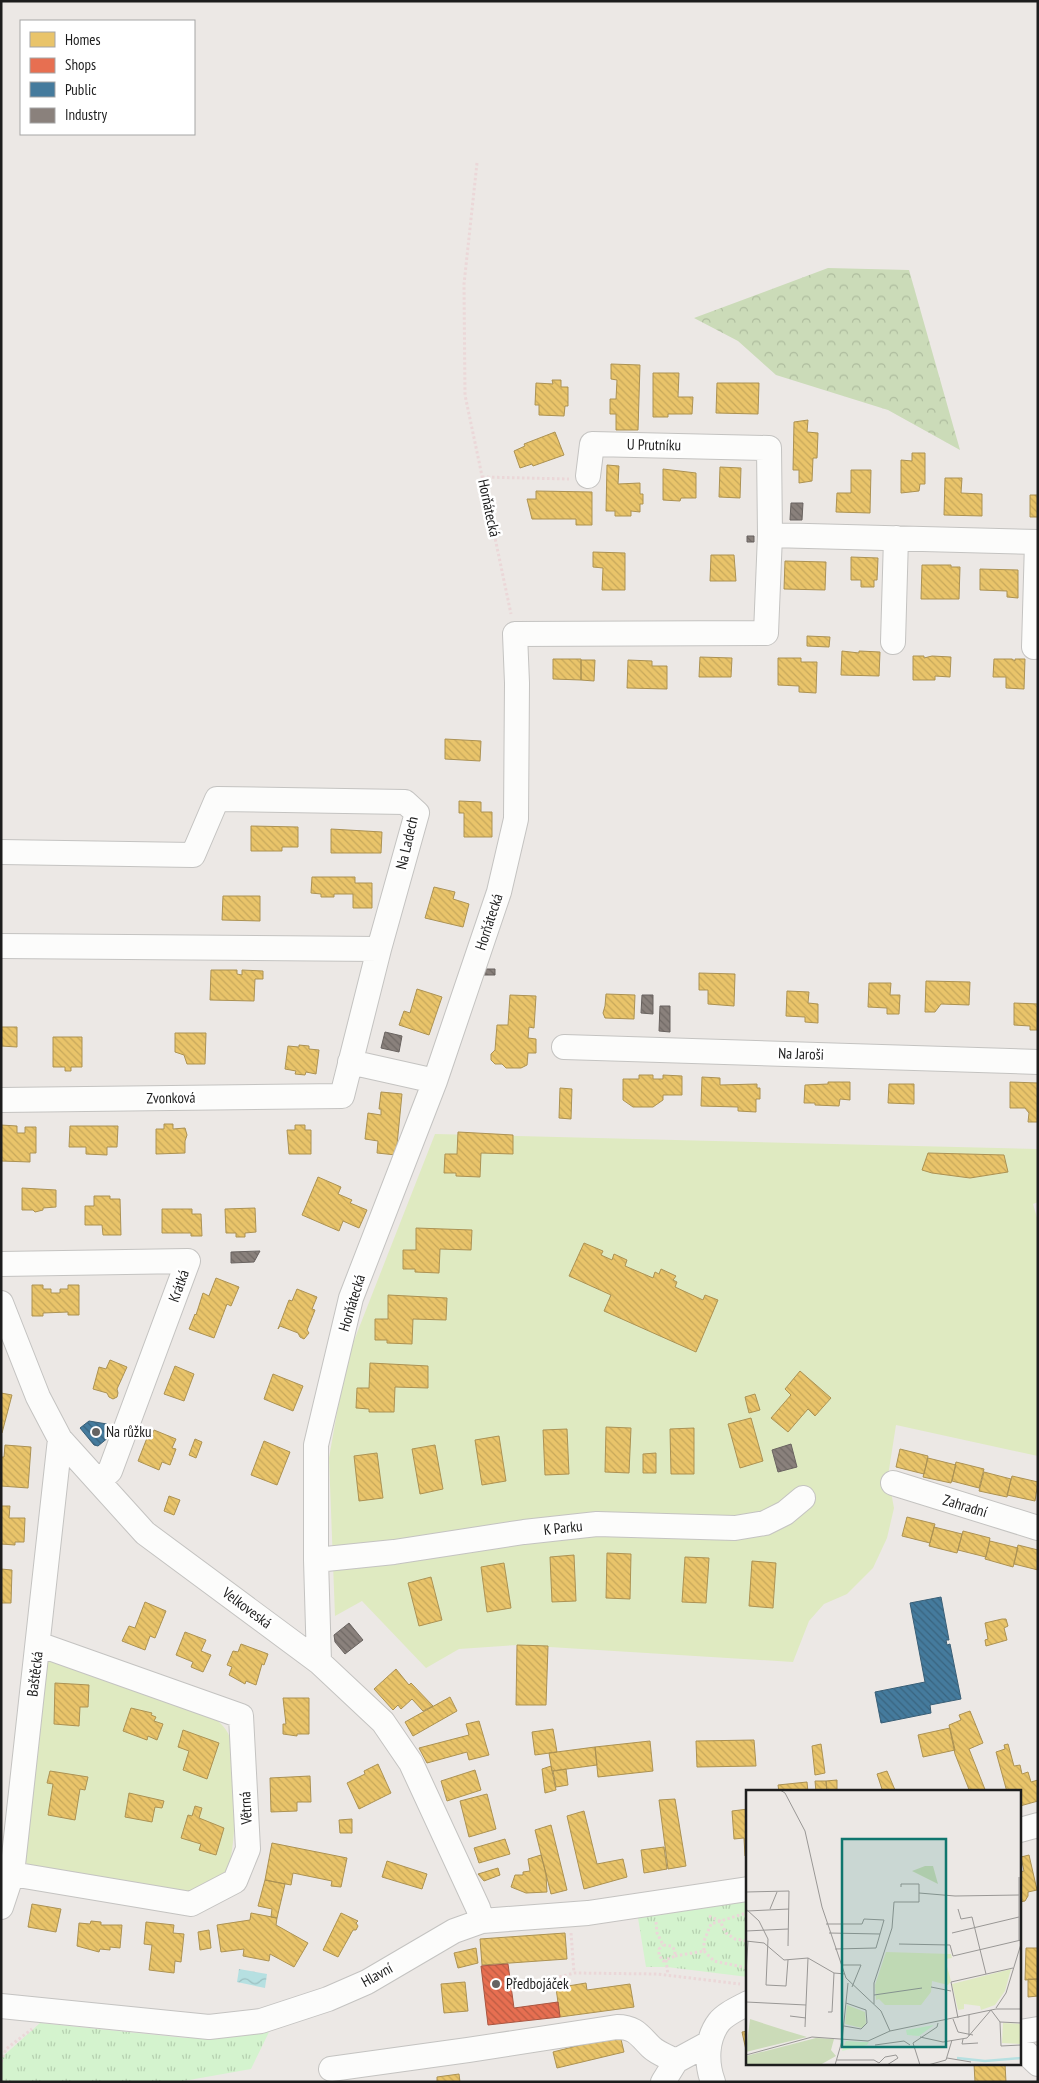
<svg xmlns="http://www.w3.org/2000/svg" width="1039" height="2083" font-family="'PT Sans Narrow',sans-serif">
<defs>
<pattern id="forest-crowns" width="20" height="18" patternUnits="userSpaceOnUse" patternTransform="scale(1.25)"><rect width="20" height="18" fill="#cbdbb8"/><path d="M2 6a3 3 0 1 1 6 0M12 15a3 3 0 1 1 6 0" fill="none" stroke="#aebc9e"/></pattern>
<pattern id="park-tufts" width="24" height="20" patternUnits="userSpaceOnUse" patternTransform="scale(1.25)"><rect width="24" height="20" fill="#d4f3ce"/><path d="M3 7l-1-3M5 7V3M7 7l1-3M15 17l-1-3M17 17v-4M19 17l1-3" fill="none" stroke="#b6d0b0"/></pattern>
<pattern id="water-waves" width="16" height="10" patternUnits="userSpaceOnUse" patternTransform="scale(1.25)"><rect width="16" height="10" fill="#b6e0e1"/><path d="M0 5q4-4 8 0t8 0" fill="none" stroke="#9cc0c1"/></pattern>
<pattern id="homes-back-hatch" width="6" height="6" patternUnits="userSpaceOnUse" patternTransform="scale(1.25)"><rect width="6" height="6" fill="#e9c46a"/><path d="M-1 5l2 2M0 0l6 6M5-1l2 2" fill="none" stroke="#c7a85b"/></pattern>
<pattern id="shops-back-hatch" width="6" height="6" patternUnits="userSpaceOnUse" patternTransform="scale(1.25)"><rect width="6" height="6" fill="#e76f51"/><path d="M-1 5l2 2M0 0l6 6M5-1l2 2" fill="none" stroke="#bb5b43"/></pattern>
<pattern id="public-back-hatch" width="6" height="6" patternUnits="userSpaceOnUse" patternTransform="scale(1.25)"><rect width="6" height="6" fill="#457b9d"/><path d="M-1 5l2 2M0 0l6 6M5-1l2 2" fill="none" stroke="#39647f"/></pattern>
<pattern id="industry-back-hatch" width="6" height="6" patternUnits="userSpaceOnUse" patternTransform="scale(1.25)"><rect width="6" height="6" fill="#8a817c"/><path d="M-1 5l2 2M0 0l6 6M5-1l2 2" fill="none" stroke="#706965"/></pattern>
</defs>
<rect width="100%" height="100%" fill="#ece8e5"/>
<path fill="#dfeac1" d="M435 1134 1038 1149V1202L1033 1204 1038 1221V1456L896 1425 888 1476 894 1508 887 1538 873 1568 847 1594 824 1604 809 1621 793 1662 517 1645 459 1649 426 1668 362 1601 335 1616 329 1458 346 1361Z
M57 1659 211 1716C222 1724 228 1729 231 1742 234 1786 239 1831 227 1874L197 1892 176 1893 30 1867 23 1859 29 1833 45 1662Z"/>
<path fill="url(#forest-crowns)" d="M828 268 909 270 960 450 888 410 776 375 738 341 694 318Z"/>
<path fill="url(#park-tufts)" d="M748 1899V1977L667 1967H646L638 1918Z
M40 2023 186 2038 269 2032 251 2069 178 2082H1V2058Z"/>
<path fill="url(#water-waves)" d="M239 1969 267 1974 265 1988 237 1982Z"/>
<path fill="url(#homes-back-hatch)" stroke="#ac9253" d="M611 364 640 365 638 430H616V414H610V399H616L617 380 611 379Z
M653 373H679L678 397H693L692 414H668V417H653Z
M552 380H561V387H568V406H565L564 416 539 415V405H535L536 383 553 384Z
M717 383H759L758 414 716 413Z
M808 420 807 432 818 433 817 458H813L812 481 799 483V470H793L794 422Z
M555 432 564 455 533 466 532 464 520 468 514 451 525 446 524 444Z
M912 453H925V484H920L919 491 901 493V460L912 461Z
M607 465 619 466 618 484 640 483V494H643V504H640V512L631 511V516H615V511H606Z
M720 467 741 468 740 498 719 497Z
M663 469 696 473V498H681L680 501 663 500Z
M851 470H871L870 513 836 512 837 493H851Z
M945 478H962L961 493 982 494V516L944 515Z
M536 491 592 492V525H576V519H532L527 499H536Z
M1030 495H1038V517H1030Z
M593 552 625 553V590H602L603 568 593 567Z
M711 555H734L736 581H710Z
M851 557 878 558 877 580H874V587H861V580H851Z
M785 561 826 562 825 590 784 589Z
M922 565H951V567H960L959 599H921Z
M980 569 1018 570V598L1007 597V591L980 590Z
M807 636 830 637 829 647 807 646Z
M842 651 859 653V651L880 652 879 676 841 675Z
M913 656H924V658L932 656 951 657 950 677 935 676V680H913Z
M700 657 732 658 731 677H699Z
M778 658H801V662H817L816 693 799 692V686L778 685Z
M553 659H581V680L553 679Z
M994 659H1012L1015 661V659H1025L1024 689 1006 688V677H993Z
M581 660H595L594 681 581 680Z
M628 660 652 661V666H667V689L627 688Z
M445 739 481 741 480 761 445 759Z
M459 801 481 802V812H492V837H464V813H459Z
M251 826 298 827V847H282V851H251Z
M331 829 382 832 381 853H331Z
M312 877H355V883H372V908H353V894H334V897H321V894L311 893Z
M434 887 455 892 453 899 469 904 463 927 425 918Z
M223 896H260V921L222 920Z
M211 970H237V974L242 975V970L263 971V979H255L254 1001 210 1000Z
M699 973 735 974 734 1006 708 1004V990H699Z
M926 981 970 982 969 1005 941 1004 935 1012H925Z
M869 983H891L890 995H900L899 1014H887V1008L868 1007Z
M417 989 442 997 429 1035 399 1025 404 1011 410 1013Z
M787 991 809 992 808 1003 818 1004V1023L805 1022V1017L786 1016Z
M606 994 635 995 634 1019 605 1018 603 1013 605 1006Z
M510 995 536 996 534 1028 529 1027 528 1038 536 1039V1053H528L527 1065 521 1068H506L502 1064H495L491 1060V1054L495 1050 497 1025H508Z
M1014 1003 1038 1004V1030H1030V1026L1014 1025Z
M1 1027H17V1047L1 1046Z
M175 1033H206L205 1064H187L184 1055 175 1052Z
M53 1037H82V1067H71V1071H65V1067H53Z
M299 1045 309 1046V1049L319 1050 316 1074 306 1072 305 1075 295 1074 296 1071 285 1069 288 1046 299 1047Z
M639 1075H653V1079H663V1075L682 1076V1095H663V1100L653 1107H633L623 1100V1079H639Z
M702 1077 720 1078V1085L757 1084V1088H760V1099H756V1112L738 1111V1107L701 1106Z
M828 1082H850V1100L840 1099 839 1106 815 1105V1103H804L805 1085 828 1084Z
M1010 1082 1038 1083V1122H1028L1029 1113 1025 1108H1010Z
M889 1084H914V1104L888 1103Z
M560 1088 572 1089 571 1119 559 1118Z
M381 1092 402 1094 396 1155 377 1153 378 1141 365 1139 368 1113 381 1115V1109H379Z
M164 1124H173V1129L185 1128 187 1135 185 1141V1153L156 1154V1129H164Z
M1 1125 17 1126V1133H25V1127H36V1153H30V1162L1 1161Z
M295 1125H305V1130H311V1154H289L287 1130H295Z
M70 1126H118L117 1147H107V1155L86 1154V1147H69Z
M458 1132 513 1135V1154L481 1153 480 1177 456 1176V1173H444L445 1154H457Z
M928 1153 1004 1155 1008 1172 970 1178 932 1173 922 1170Z
M318 1177 341 1187 338 1194 352 1200 350 1203 367 1210 359 1228 343 1221 339 1231 302 1215Z
M22 1188 56 1190V1207L43 1208V1210L35 1212 33 1210H22Z
M94 1196H110V1199H120L121 1235H103L102 1225H85V1206H94Z
M255 1208 256 1232 245 1233V1237H236V1233H226L225 1209Z
M162 1209H192V1214H201L202 1236H191V1233H162Z
M416 1228 472 1230 471 1250 440 1249 439 1273 415 1272V1269H403V1250H416Z
M584 1243 603 1251 601 1255 612 1260 614 1254 627 1260 625 1266 653 1278 655 1272 659 1274 661 1269 676 1276 673 1280 677 1282 675 1287 703 1300 705 1295 718 1300 696 1352 604 1311 611 1295 569 1276Z
M216 1278 239 1287 231 1306 227 1304 214 1338 189 1329 195 1314 196 1315 203 1293 209 1296Z
M32 1285H43V1289H51V1293H60V1289H68V1285H79V1315H68V1312L43 1313V1316H32Z
M297 1289 317 1297 312 1309 315 1310 307 1330 309 1333 304 1339 300 1337 298 1333 280 1326 278 1329 289 1300 292 1301Z
M388 1295 447 1298 446 1320 413 1319 412 1344 387 1343V1340H375V1319H388Z
M110 1360 127 1367 117 1389 118 1393 117 1397 113 1399 109 1397 107 1393 93 1389 99 1367 106 1369Z
M370 1363 428 1366V1388L395 1387 394 1412H369V1409L356 1408 357 1388H369Z
M175 1366 194 1374 184 1401 164 1394Z
M800 1371 831 1398 815 1416 808 1409 788 1432 771 1418 791 1395 785 1389Z
M273 1374 303 1386 293 1411 264 1399Z
M1 1393 12 1395 2 1433H1Z
M755 1394 760 1410 749 1413 745 1397Z
M751 1418 763 1461 740 1468 728 1424Z
M606 1427 631 1428 629 1473 605 1472Z
M694 1428V1474H671L670 1429Z
M567 1429 569 1474 545 1475 543 1430Z
M154 1430 176 1439 172 1448 176 1449 170 1465 162 1462 159 1470 138 1461 147 1438 150 1440Z
M499 1436 506 1481 482 1485 475 1440Z
M195 1439 202 1442 196 1458 189 1455Z
M264 1441 290 1452 277 1485 251 1475Z
M5 1445 31 1447 28 1488 1 1486V1457H4Z
M435 1445 443 1489 420 1494 412 1449Z
M900 1449 928 1456 924 1474 896 1467Z
M377 1453 383 1498 359 1501 354 1456Z
M656 1453V1473H643V1454Z
M928 1458 956 1465 951 1483 923 1477Z
M956 1462 984 1469 979 1488 952 1481Z
M984 1472 1011 1479 1007 1497 979 1491Z
M1012 1476 1038 1482 1035 1501 1007 1495Z
M169 1496 180 1500 174 1515 164 1511Z
M1 1506H10L9 1518H25L24 1542H15V1545L1 1544Z
M907 1517 935 1524 930 1543 902 1536Z
M934 1527 962 1534 957 1553 929 1546Z
M963 1531 990 1538 986 1557 958 1550Z
M990 1541 1018 1548 1013 1567 985 1559Z
M1018 1545 1038 1550V1570L1014 1564Z
M607 1553 631 1554 630 1599 606 1598Z
M574 1555 576 1601 552 1602 550 1557Z
M685 1557 709 1558 706 1603 682 1602Z
M752 1561 776 1563 773 1608 749 1606Z
M504 1563 511 1608 487 1612 481 1567Z
M1 1569 12 1570 11 1603H1Z
M431 1577 442 1620 419 1626 408 1583Z
M145 1602 166 1611 155 1638 150 1636 145 1650 122 1641 129 1626 135 1628Z
M1002 1619H1006L1008 1626 1004 1628 1007 1640 986 1646 985 1640 988 1639 985 1623Z
M185 1632 206 1640 201 1651 211 1655 203 1672 191 1667 193 1662 176 1655Z
M241 1644 268 1654 264 1665 262 1664 256 1685 246 1681 245 1684 229 1675 232 1667 227 1665 233 1651 238 1652Z
M517 1645 548 1646 546 1705H516Z
M396 1669 409 1685 411 1683 433 1706 423 1711 412 1699 401 1709 398 1705 393 1710 374 1689Z
M55 1683 89 1685 88 1707H80L79 1726 54 1724Z
M450 1697 457 1711 413 1736 405 1722Z
M283 1698H309V1734H297V1736L283 1734V1724H286Z
M131 1708 152 1713 151 1715 156 1717 154 1721 163 1724 157 1740 148 1736 147 1740 123 1731Z
M970 1711 983 1743 969 1749 986 1792H970L955 1754 949 1725 961 1720 959 1715Z
M479 1721 489 1755 469 1760 467 1752 427 1763 419 1748 469 1735 466 1724Z
M950 1728 955 1750 923 1757 918 1735Z
M553 1729 557 1752 535 1755 532 1732Z
M183 1730 219 1743 207 1779 183 1770 189 1751 178 1747Z
M754 1740 756 1766 697 1767 696 1741Z
M650 1741 653 1771 598 1777 595 1747Z
M821 1744 825 1773 815 1775 812 1746Z
M1008 1744 1014 1766 1020 1765 1022 1774 1028 1772 1031 1782 1038 1780V1801L1020 1806V1792H1007L996 1752 1005 1749 1004 1745Z
M595 1747 597 1765 552 1771 549 1753Z
M378 1764 391 1793 359 1809 347 1783 365 1774 364 1771Z
M551 1766 556 1790 545 1793 542 1769Z
M566 1769 568 1785 556 1787 553 1771Z
M475 1770 481 1790 447 1801 441 1781Z
M50 1771 88 1777 85 1790 80 1789 75 1820 48 1815 53 1784 47 1783Z
M887 1771 895 1790 883 1792 877 1774Z
M310 1776 311 1802H297V1811L271 1812 270 1778Z
M837 1780V1792H827L826 1781Z
M815 1781H826L827 1792H816Z
M807 1782 808 1792H779L778 1785Z
M129 1793 164 1801 162 1808 155 1807 152 1822 125 1817Z
M487 1794 496 1829 469 1837 460 1801Z
M675 1799 686 1866 668 1869 659 1800Z
M195 1806 202 1808 199 1818 224 1828 216 1855 199 1850 201 1844 181 1838 188 1815 192 1816Z
M748 1809V1856H745L744 1838 734 1839 732 1811Z
M584 1811 597 1864 623 1859 627 1877 584 1889 567 1816Z
M352 1819V1833H340L339 1820Z
M551 1825 567 1890 551 1894 535 1830Z
M505 1839 510 1854 479 1863 474 1848Z
M272 1843 347 1858 341 1887 331 1886 332 1881 293 1873 291 1885 265 1880Z
M664 1847 667 1869 644 1873 641 1850Z
M541 1855 546 1874 547 1892 526 1893 511 1887 515 1875H523V1872L530 1871 528 1859Z
M1029 1855 1037 1890 1028 1892V1896L1025 1901 1020 1902V1872L1024 1871 1021 1857Z
M387 1861 427 1874 422 1889 382 1877Z
M498 1868 500 1875 484 1881 478 1874Z
M265 1880 285 1884 277 1918 271 1917 272 1909 258 1906Z
M32 1904 61 1909 56 1932 28 1927Z
M251 1913 277 1918 276 1925 308 1943 294 1967 270 1954 269 1961 243 1956 244 1949 221 1952 217 1925 250 1920Z
M341 1913 358 1921 356 1923 358 1926 356 1930H353L338 1957 323 1950Z
M91 1921 101 1922V1925H122L120 1948 110 1947V1950L100 1949 99 1952 77 1946 79 1923 90 1924Z
M146 1922 174 1925 173 1933 184 1934 181 1962 175 1961 174 1973 149 1970 152 1945 144 1944Z
M209 1930 211 1948 200 1950 198 1932Z
M565 1933 567 1959 482 1965 480 1939Z
M476 1948 478 1963 458 1968 454 1953Z
M1026 1948H1038V1979L1025 1980Z
M1028 1979H1038V1996L1028 1997Z
M465 1982 468 2011 444 2013 441 1984Z
M586 1983 587 1990 630 1984 634 2007 560 2017 556 1988Z
M748 2031V2050H746L742 2032Z
M620 2035 624 2052 557 2068 553 2052Z
M974 2064H1005L1006 2082H975Z
M459 2074 460 2082H437V2077Z"/>
<path fill="url(#shops-back-hatch)" stroke="#aa5641" d="M508 1964 514 2008 558 2002 560 2017 488 2025 481 1966Z"/>
<path fill="url(#public-back-hatch)" stroke="#395f77" d="M89 1421 107 1424 115 1432 98 1446 94 1445 80 1428Z
M941 1597 949 1640H946L947 1645 950 1644 961 1699 930 1705 931 1713 881 1723 875 1692 925 1682 910 1603Z"/>
<path fill="url(#industry-back-hatch)" stroke="#696360" d="M791 503H803L802 520H790Z
M747 536H754V542H747Z
M483 969H495V975H483Z
M642 995H653V1014L641 1013Z
M660 1006H670V1032L659 1031Z
M385 1032 402 1036 399 1052 381 1048Z
M260 1251 254 1262 231 1263V1252Z
M791 1444 797 1467 778 1472 772 1450Z
M349 1623 363 1640 345 1654 335 1642 334 1635Z"/>
<g fill="none" stroke-linecap="round" stroke-linejoin="round">
<defs>
<path id="minor" d="M588 476 592 444 769 448 770 535 1038 542
M893 642 896 538
M1034 647 1037 542
M1 852 193 855 217 799 405 802 417 813 379 949 1 946
M564 1047 1038 1062
M350 1062 435 1081
M1 1100 342 1096 379 949
M1 1264 188 1261 110 1471 99 1481
M1 1303 38 1397 60 1439 145 1533 319 1662 383 1722 411 1763 478 1908 482 1921
M893 1483 1038 1528
M316 1560 394 1552 524 1532 597 1524 735 1528 765 1523 785 1513 803 1498
M319 1662 316 1560V1445L351 1298 435 1081 499 892 516 819 517 683 515 634 766 633 770 535
M1020 1830 1038 1825
M12 1874 191 1904 235 1881 248 1849 241 1716 38 1644
M1 1907 12 1874 60 1439
M1 2006 209 2027 261 2021 328 1999 367 1982 454 1931 482 1921 588 1913 748 1889
M1020 2032 1038 2029
M1020 2047 1038 2064
M331 2069 468 2050 617 2027C635 2027 639 2035 651 2047 657 2053 668 2057 676 2061
M663 2082 676 2061 709 2043
M713 2082C706 2063 706 2039 719 2022 725 2014 739 2008 748 2003"/>
</defs>
<use href="#minor" stroke="#c4c3c1" stroke-width="26"/>
<path stroke="#ebd7d8" stroke-width="3" stroke-dasharray="2.5 2.5" stroke-linecap="butt" d="M477 163 464 284 465 395 511 614
M482 477 569 479
M709 1916 720 1921 726 1933 735 1939 748 1941
M656 1922 657 1933 663 1945 671 1946 675 1950V1956L663 1961 659 1955V1949L663 1945
M571 1933 574 1973
M704 1951 714 1961 748 1968
M675 1956 704 1951V1941L711 1924 743 1914 748 1915
M666 1960 668 1975
M540 1982 574 1973 657 1974 740 1984
M1 2062 6 2049 32 2029"/>
<use href="#minor" stroke="#fcfcfb" stroke-width="24"/>
</g>
<g fill="#656463" stroke="#fff" stroke-width="2">
<circle cx="96" cy="1432" r="5"/>
<circle cx="496" cy="1984" r="5"/>
</g>
<g text-anchor="middle" stroke-width="5" stroke-linejoin="round" paint-order="stroke">
<g font-size="15" fill="#1d1d1d" stroke="#fff">
<text transform="translate(654 445) rotate(1)" y="5">U Prutníku</text>
<text transform="translate(489 508) rotate(78)" y="5">Horňátecká</text>
<text transform="translate(407 843) rotate(-77)" y="5">Na Ladech</text>
<text transform="translate(489 922) rotate(-72)" y="5">Horňátecká</text>
<text transform="translate(801 1054) rotate(2)" y="5">Na Jaroši</text>
<text transform="translate(171 1098) rotate(-1)" y="5">Zvonková</text>
<text transform="translate(179 1286) rotate(-70)" y="5">Krátká</text>
<text transform="translate(352 1303) rotate(-73)" y="5">Horňátecká</text>
<text transform="translate(965 1506) rotate(17)" y="5">Zahradní</text>
<text transform="translate(563 1528) rotate(-6)" y="5">K Parku</text>
<text transform="translate(247 1608) rotate(37)" y="5">Velkoveská</text>
<text transform="translate(35 1674) rotate(-83)" y="5">Baštěcká</text>
<text transform="translate(246 1808) rotate(-93)" y="5">Větrná</text>
<text transform="translate(377 1975) rotate(-29)" y="5">Hlavní</text>
</g>
<g font-size="15" fill="#1d1d1d" stroke="#fff" text-anchor="start">
<text x="106" y="1437">Na růžku</text>
<text x="506" y="1989">Předbojáček</text>
</g>
</g>
<g transform="translate(746 1790)">
<rect width="275" height="275" fill="#ece8e5"/>
<path d="M140 162 205 164 206 168 199 169 205 191 202 195 186 191 185 202 175 215H139L133 209 130 210 129 195ZM265 179 259 201 249 215 235 220 234 216 218 214V219L212 220 206 194ZM101 215 119 222 120 234 116 238 99 234ZM275 234V254L256 253 257 233Z" fill="#dfeac1"/>
<path d="M179 76H187L192 94 166 81ZM4 229 41 241 61 247 0 262ZM70 248 88 249 85 260 90 266 74 275H0V266Z" fill="#cbdbb8"/>
<path d="M188 235 173 246 161 245 160 240ZM100 251 115 252H123L121 255 96 261Z" fill="#d4f3ce"/>
<path fill="none" stroke="#b6e0e1" stroke-width="2.5" d="M211 268 239 271 275 268"/>
<path fill="none" stroke="#999795" stroke-width="1" d="M34 0 39 3 59 41 76 117 100 188 135 221 144 241M273 87V150M155 97V94H173V103L209 106 273 105M0 102 43 101 42 156M0 119 13 131 22 149 20 195 40 196 42 170M24 119 31 102M212 119 215 129 226 127 240 184M1 121 43 119M80 134H116L118 129 138 130 134 144 83 143M0 141 42 139M206 143 273 127M0 151 18 153 38 170 62 168 88 183 99 184M153 154 204 155 207 166 275 150M89 159 130 158 134 144M95 175H115L106 197M0 183 2 151M185 197 205 201M128 205 176 198M0 212 60 215M128 214V193L146 138 148 112H173V103M250 218 260 203 275 154M82 222H86L88 183M223 225V246M44 226 60 228M212 228 205 192 267 178M207 229 212 242 227 245M254 232 275 233M98 236 115 239 121 233 120 220 100 213M59 237 62 168M174 247 197 252 221 248 245 220 254 232 255 256 275 255M217 249 216 254 232 253M129 255 158 251 164 255M0 265 66 247 122 251 144 241 250 219H275M201 268 225 272M91 270H128L133 273 139 267 150 265 152 268 141 275M89 275 96 251 102 193M174 275 167 253 191 237 192 233M182 275 200 270 206 250"/>
<path fill="#0f766e" fill-opacity="0.15" stroke="#0f766e" stroke-width="2.5" d="M96 49H200V257H96Z"/>
<rect width="275" height="275" fill="none" stroke="#1d1d1d" stroke-width="2.5"/>
</g>
<rect width="1039" height="2083" fill="none" stroke="#1d1d1d" stroke-width="5"/>
<rect x="20" y="20" width="175" height="115" fill="#ffffff" stroke="#a5a5a5"/>
<rect x="30" y="32" width="25" height="15" fill="#e9c46a" stroke="#a5a5a5"/>
<text x="65" y="45" font-size="15" fill="#1d1d1d">Homes</text>
<rect x="30" y="58" width="25" height="15" fill="#e76f51" stroke="#a5a5a5"/>
<text x="65" y="70" font-size="15" fill="#1d1d1d">Shops</text>
<rect x="30" y="82" width="25" height="15" fill="#457b9d" stroke="#a5a5a5"/>
<text x="65" y="95" font-size="15" fill="#1d1d1d">Public</text>
<rect x="30" y="108" width="25" height="15" fill="#8a817c" stroke="#a5a5a5"/>
<text x="65" y="120" font-size="15" fill="#1d1d1d">Industry</text>
</svg>
